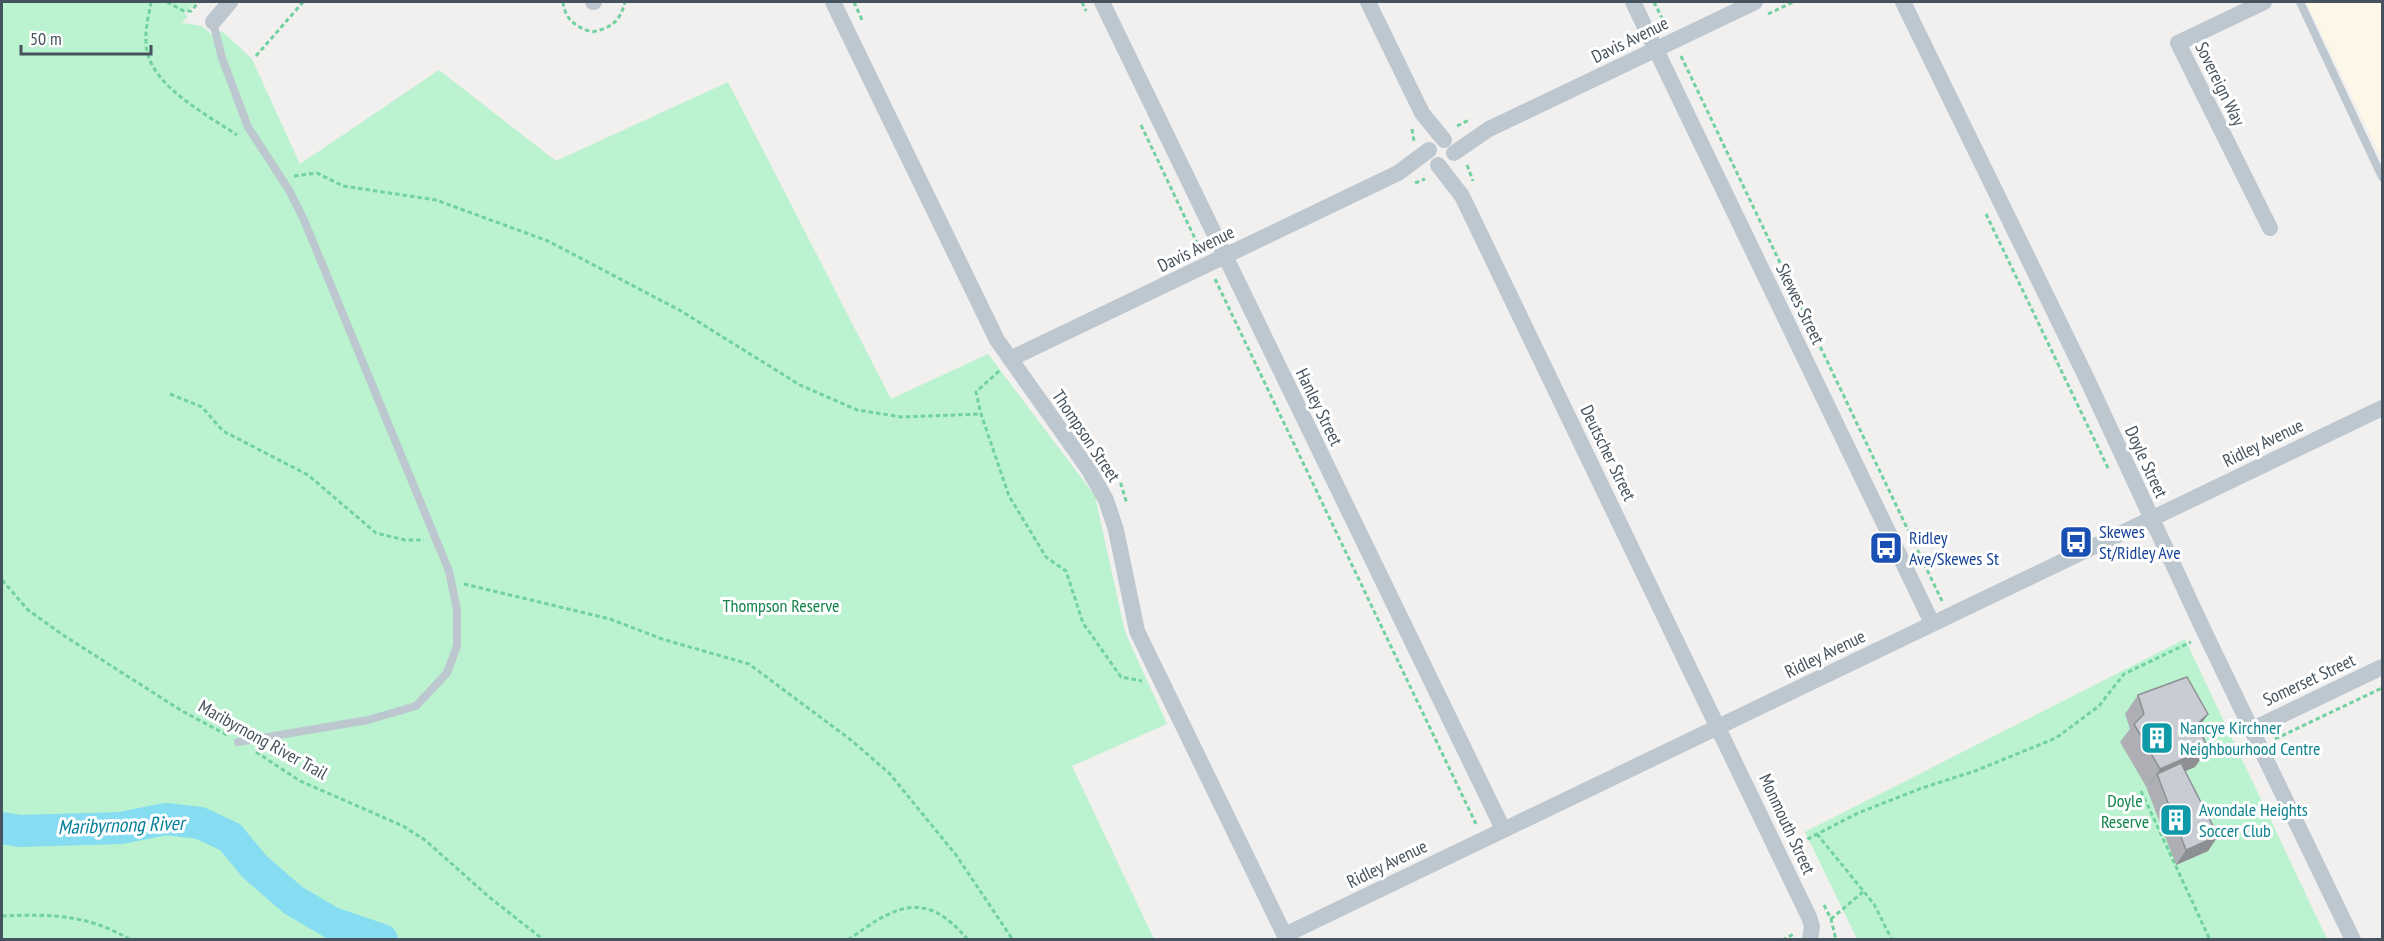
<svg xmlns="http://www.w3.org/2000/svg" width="2384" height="941" font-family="'PT Sans Narrow',sans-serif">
<rect width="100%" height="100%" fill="#f2efef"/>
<path fill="#fdf7e8" d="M2306 2H2382V159Z"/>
<path fill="#bbf2cf" d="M2 2H197L184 13 188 16 182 23 202 26 211 34 222 31 252 59 300 164 439 70 556 161 728 82 891 399 988 354 1095 496 1125 632 1167 724 1072 766 1154 939 2 940Z
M2185 639 2327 939H1857L1805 832Z"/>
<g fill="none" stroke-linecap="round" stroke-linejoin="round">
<path stroke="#86ddf1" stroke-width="32" d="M2 828 20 831 121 828 166 819 200 823 230 837 255 867 293 900 332 923 382 940"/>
<path stroke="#71d2a0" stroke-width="3" stroke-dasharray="4.5 3" stroke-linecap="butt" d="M151 2C149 15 145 28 146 43 147 84 206 114 237 135
M167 2 184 11H191L199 2
M563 2C565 19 575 27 592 32 612 28 620 21 625 2
M854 2 863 22
M1082 2 1086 11
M1654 2 1666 26
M1768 14 1793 2
M256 56 303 2
M1681 56 1942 601
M1141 125 1200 249
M1457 126 1469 120
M1412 129 1414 141
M1467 165 1473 181
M294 176 317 173 343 186 436 200 548 241 681 311 800 385 857 410 902 417 981 414
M1415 183 1425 179
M1986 214 2109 470
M1215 279 1476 824
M999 371 976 392 981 414 1009 496 1046 557 1066 571 1083 623 1121 677 1142 681
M170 394 202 407 223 431 308 475 376 533 405 540H424
M1107 465 1120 481 1127 504
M2 580 28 610 63 635 182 711 227 735
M464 584 610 619 662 639 749 664 851 740 890 774 956 855 1013 940
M2275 739 2382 688
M256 752 300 781 403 826 425 840 489 897 544 940
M2141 791 2210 940
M1817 834 1874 904 1892 940
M1794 846 1858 813 1922 788 1975 771 2056 738 2099 706 2124 674 2191 642
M1824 905 1831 919 1836 940
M2 916C51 914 87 914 131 940
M1831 919 1864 891
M848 940C895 906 925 888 968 940
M1782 940 1794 934"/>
<path stroke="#bcc7cf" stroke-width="8" d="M2300 2 2382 177
M213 22 222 58 248 127 289 190 304 220 449 571 457 610V646L447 673 416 706 368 720 238 742"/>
<path stroke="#bcc7cf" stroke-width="16" d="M593 2H594
M833 2 997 340 1089 470 1106 500 1116 530 1137 631 1287 940
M1102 2 1503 829
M1368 2 1422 113 1444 140
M1633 2 1932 623
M1903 2 2087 379 2204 631 2353 940
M2264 2 2178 43 2270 228
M213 22 230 2
M1454 153 1489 129 1755 2
M1438 165 1462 196 1809 917 1812 926 1810 940
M1010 359 1398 173 1429 150
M2253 729 2382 667
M1285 935 2382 408"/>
</g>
<path fill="#adafb5" d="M2138 695 2208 748 2195 767 2185 771 2218 836 2208 851 2176 865 2147 789 2148 787 2147 788 2120 742 2130 729 2125 714Z"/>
<path fill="#8d8f93" d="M2208 714 2195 733 2197 724Z
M2208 748 2195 767 2160 782 2157 774 2147 788 2160 769Z
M2218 836 2208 851 2176 865 2186 850Z"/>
<path fill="#c9ccd2" stroke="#8d8f93" stroke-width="1.5" d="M2187 677 2208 714 2197 724 2208 748 2160 769 2134 724 2144 714 2138 695Z
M2181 763 2218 836 2186 850 2157 774Z"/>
<defs>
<symbol id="bus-square" viewBox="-11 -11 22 22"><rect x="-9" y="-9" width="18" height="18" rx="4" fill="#1a4fb4" stroke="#fff"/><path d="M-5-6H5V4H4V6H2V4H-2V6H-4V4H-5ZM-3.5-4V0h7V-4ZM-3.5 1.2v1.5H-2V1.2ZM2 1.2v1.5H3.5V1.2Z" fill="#fff"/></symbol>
<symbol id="building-square" viewBox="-11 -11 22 22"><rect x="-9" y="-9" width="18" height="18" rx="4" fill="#0f9aa8" stroke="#fff"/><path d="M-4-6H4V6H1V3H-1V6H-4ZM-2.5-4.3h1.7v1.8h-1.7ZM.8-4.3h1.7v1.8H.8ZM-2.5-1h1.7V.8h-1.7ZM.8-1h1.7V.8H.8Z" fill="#fff"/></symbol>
</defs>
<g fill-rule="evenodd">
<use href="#bus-square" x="2057" y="523" width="38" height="38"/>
<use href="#bus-square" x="1867" y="529" width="38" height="38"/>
<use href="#building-square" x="2138" y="719" width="38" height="38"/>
<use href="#building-square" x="2157" y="801" width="38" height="38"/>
</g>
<g text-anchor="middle" stroke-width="6" stroke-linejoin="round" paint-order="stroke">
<g font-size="18" fill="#46535e" stroke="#fff">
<text transform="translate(1630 40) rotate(-26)" y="6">Davis Avenue</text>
<text transform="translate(2220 84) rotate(64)" y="6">Sovereign Way</text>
<text transform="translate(1196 249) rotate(-26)" y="6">Davis Avenue</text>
<text transform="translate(1800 304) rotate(64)" y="6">Skewes Street</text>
<text transform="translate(1319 407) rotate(64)" y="6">Hanley Street</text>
<text transform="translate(1086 436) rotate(56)" y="6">Thompson Street</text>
<text transform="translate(2263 443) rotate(-26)" y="6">Ridley Avenue</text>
<text transform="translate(1608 453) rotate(64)" y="6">Deutscher Street</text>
<text transform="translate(2146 462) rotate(65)" y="6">Doyle Street</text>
<text transform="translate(1825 654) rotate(-26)" y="6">Ridley Avenue</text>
<text transform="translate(2309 680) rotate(-25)" y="6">Somerset Street</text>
<text transform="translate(263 740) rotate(29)" y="6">Maribyrnong River Trail</text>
<text transform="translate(1787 824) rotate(65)" y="6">Monmouth Street</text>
<text transform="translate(1387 864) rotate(-26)" y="6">Ridley Avenue</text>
</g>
<g font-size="18" fill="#164399" stroke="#fff" text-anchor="start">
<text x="2099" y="538">Skewes<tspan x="2099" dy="21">St/Ridley Ave</tspan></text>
<text x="1909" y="544">Ridley<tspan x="1909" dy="21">Ave/Skewes St</tspan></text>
</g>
<g font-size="18" fill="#128449" stroke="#fff">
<text x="781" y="612">Thompson Reserve</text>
<text x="2125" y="807">Doyle<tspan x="2125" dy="21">Reserve</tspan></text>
</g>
<g font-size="18" fill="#0d838f" stroke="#fff" text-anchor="start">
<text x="2180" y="734">Nancye Kirchner<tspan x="2180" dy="21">Neighbourhood Centre</tspan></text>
<text x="2199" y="816">Avondale Heights<tspan x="2199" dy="21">Soccer Club</tspan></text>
</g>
<g font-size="20" font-style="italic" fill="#067f9b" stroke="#fff">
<text transform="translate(121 825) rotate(-2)" y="7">Maribyrnong River</text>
</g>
</g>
<rect width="2384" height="941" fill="none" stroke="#46535e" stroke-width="6"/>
<path d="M21 45v9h130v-9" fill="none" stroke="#46535e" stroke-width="3"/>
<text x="30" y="45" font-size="18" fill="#46535e" stroke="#ffffff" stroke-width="4.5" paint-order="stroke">50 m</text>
</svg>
